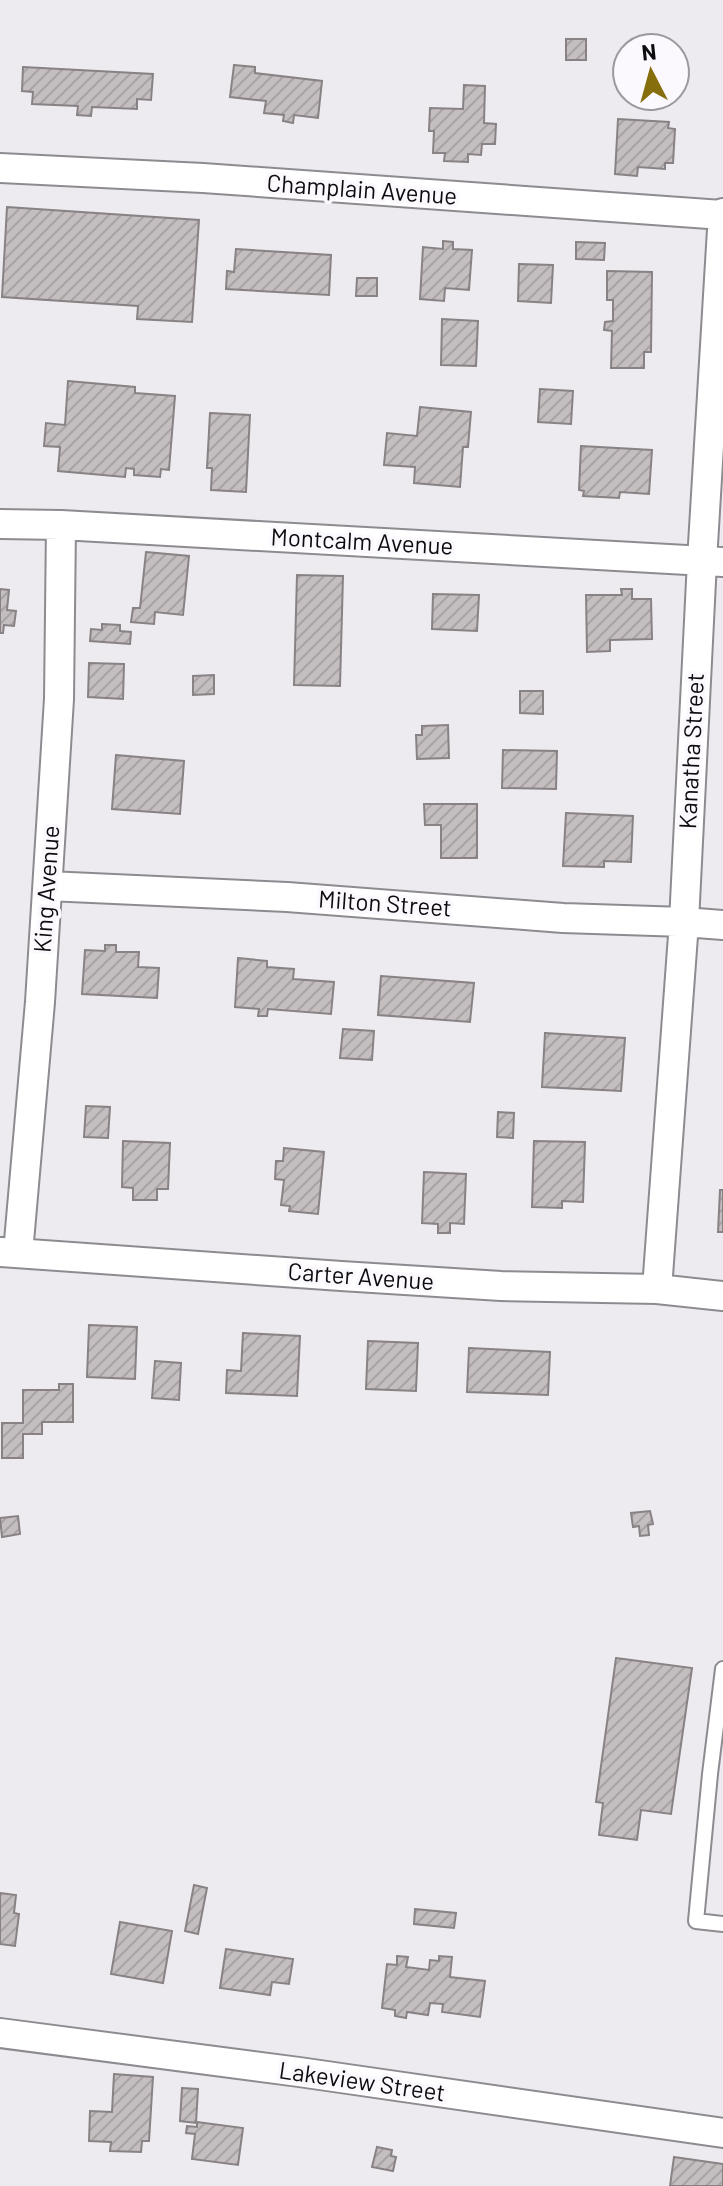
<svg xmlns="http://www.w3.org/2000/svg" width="723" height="2186" font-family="Barlow,sans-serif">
<defs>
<pattern id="building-hatch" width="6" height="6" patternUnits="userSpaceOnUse" patternTransform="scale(2)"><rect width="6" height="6" fill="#c4bec0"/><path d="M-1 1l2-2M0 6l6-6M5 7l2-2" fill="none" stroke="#a7a2a4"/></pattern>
</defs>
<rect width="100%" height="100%" fill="#edebf0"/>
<path fill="url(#building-hatch)" stroke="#888284" stroke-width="2" d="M566 39H586V60H566Z
M234 65 255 67V73L322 81 318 118 294 115 293 123 283 121 284 115 264 113 266 101 230 97Z
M23 67 153 74 151 100 137 99V109L92 107 91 116 77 115 78 106 32 104 33 92 22 91Z
M464 85 485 86 484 123 496 124 495 144H482L481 155 468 154V162L444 161 445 153H433L434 131H429L430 108 463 109Z
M618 119 669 122 668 128 675 129 673 163H665V169L638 167 637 176 615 174Z
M7 207 199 220 192 322 137 319 138 306 2 297Z
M443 241 453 242V249L472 250 469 290 445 288 444 301 420 299 423 247 443 249Z
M576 242 605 243 604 260 576 259Z
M236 249 331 255 329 295 226 289 227 271 234 272Z
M519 264 553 265 551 303 518 301Z
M607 271 652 272 651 352H644V368H611L612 331 604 330 605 322 613 321V300H607Z
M357 278H377V296H356Z
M442 319 478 321 476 366 441 365Z
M68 381 135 387V393L175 396 169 470 161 469 160 477 134 475V469L126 468 125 477 58 471 60 447 44 446 46 423 65 425Z
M540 389 573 391 571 424 538 422Z
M420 407 471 412 468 447H463L460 487 414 483 415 467 384 465 387 433 417 436Z
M210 413 250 415 246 492 211 490 212 468H207Z
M581 446 652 450 649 494 620 492 619 498 583 496 584 491 579 490Z
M146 552 189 556 183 615 155 612 154 624 131 622 133 608H140Z
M297 575 343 576 340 686 294 685Z
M0 589 9 590 7 610 16 611 14 626 4 625 3 633H0Z
M621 589H632V599H651L652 639 610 640V651L587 652 586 595H622Z
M433 594 479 595 477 631 432 629Z
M102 624 120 625V631L131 632 130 644 90 641 91 629 102 630Z
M89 663 124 664 123 699 88 697Z
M214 675V694L193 695V676Z
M520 691H543V714L520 713Z
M448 725 449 758 417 759 416 735H422V726Z
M503 750 557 751 556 789 502 788Z
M116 755 184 761 180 814 112 809Z
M424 804H477V858H441V825H425Z
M566 813 633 816 631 862 604 861V867L563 866Z
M105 945H116V952H139L138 967 159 968 157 998 82 994 85 950 105 951Z
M238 958 267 961V967L294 969 293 979 334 982 331 1014 268 1009 267 1016H258L259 1009 235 1007Z
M381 976 474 983 470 1022 378 1015Z
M343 1029 374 1031 372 1060 340 1058Z
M545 1033 625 1038 621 1091 542 1087Z
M86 1106 110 1107 108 1138 84 1137Z
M498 1112 514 1113 513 1138 497 1137Z
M123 1141 170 1143 168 1189H157V1200H133V1188L122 1187Z
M534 1141 585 1142 583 1202 562 1201V1208L532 1207Z
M284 1148 324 1152 318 1214 289 1211 290 1206 281 1205 284 1180 275 1179 276 1161H283Z
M424 1172 466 1174 464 1224 450 1223V1233H438V1224L422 1223Z
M720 1190H723V1232H718Z
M89 1325 137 1327 135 1379 87 1377Z
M243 1333 300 1336 297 1396 226 1393 227 1370 241 1371Z
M368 1341 418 1343 416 1391 366 1389Z
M469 1348 550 1352 548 1395 467 1392Z
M155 1361 181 1363 179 1400 152 1398Z
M59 1384H73V1422H42V1434H23V1458H2V1423H23V1390H59Z
M650 1511 653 1524 648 1525 649 1535 640 1536 639 1526 633 1527 631 1513Z
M18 1516 20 1534 2 1537 0 1518Z
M616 1658 692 1668 671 1814 641 1810 637 1840 599 1835 603 1803 596 1802Z
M194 1885 207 1888 198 1934 185 1931Z
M0 1893 16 1895 14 1913 19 1914 15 1946 0 1944Z
M415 1909 456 1913 454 1928 414 1924Z
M120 1922 172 1931 163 1983 111 1974Z
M226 1949 293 1959 289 1984 272 1982 270 1995 220 1988Z
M397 1956 408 1957 406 1967 429 1970 430 1960 439 1961V1956L452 1957 450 1977 485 1981 480 2017 442 2012 443 2004 430 2003 428 2015 407 2012 406 2018 395 2016V2010L382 2008 387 1964 397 1965Z
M114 2074 153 2077 149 2141H142L141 2152 110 2151 111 2142 89 2141 90 2111 112 2112Z
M182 2088 198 2089 196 2123 180 2121Z
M197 2122 243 2128 238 2165 192 2159 195 2134 186 2133 187 2126 197 2127Z
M377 2147 392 2150 391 2156 396 2157 393 2171 372 2167Z
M674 2157 723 2164V2186H670Z"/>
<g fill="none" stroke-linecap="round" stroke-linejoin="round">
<defs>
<path id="lane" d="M723 1669 710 1774 696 1921 723 1924"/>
<path id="street" d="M0 168 203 178 723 215
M0 524 61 525 723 562
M48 886 287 897 563 918 684 922 723 925
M1 1252 341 1276 501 1286 657 1289 723 1296
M18 1253 40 1002 59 699 61 525
M657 1289 684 922 702 561 723 213
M0 2033 299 2072 723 2133"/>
</defs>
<use href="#lane" stroke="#8d8b90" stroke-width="18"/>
<use href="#street" stroke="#8d8b90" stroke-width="32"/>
<use href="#lane" stroke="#fff" stroke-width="14"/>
<use href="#street" stroke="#fff" stroke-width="28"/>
</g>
<g text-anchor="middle" stroke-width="7" stroke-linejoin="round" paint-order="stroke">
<g font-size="24" fill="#0c0b0d" stroke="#fbf8fe">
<text transform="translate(362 190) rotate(4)" y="8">Champlain Avenue</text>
<text transform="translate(362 542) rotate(3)" y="8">Montcalm Avenue</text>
<text transform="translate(692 751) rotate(-87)" y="8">Kanatha Street</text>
<text transform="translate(47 889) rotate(-86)" y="8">King Avenue</text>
<text transform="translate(385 904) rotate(4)" y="8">Milton Street</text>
<text transform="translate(361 1277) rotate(4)" y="8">Carter Avenue</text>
<text transform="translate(362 2082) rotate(8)" y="8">Lakeview Street</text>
</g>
</g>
<g transform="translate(651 72) rotate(354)"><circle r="38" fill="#fbf8fe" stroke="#9b999e" stroke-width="2"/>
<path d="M0-6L14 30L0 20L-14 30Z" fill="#856e0b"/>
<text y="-12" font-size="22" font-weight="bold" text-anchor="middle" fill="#0c0b0d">N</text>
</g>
</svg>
